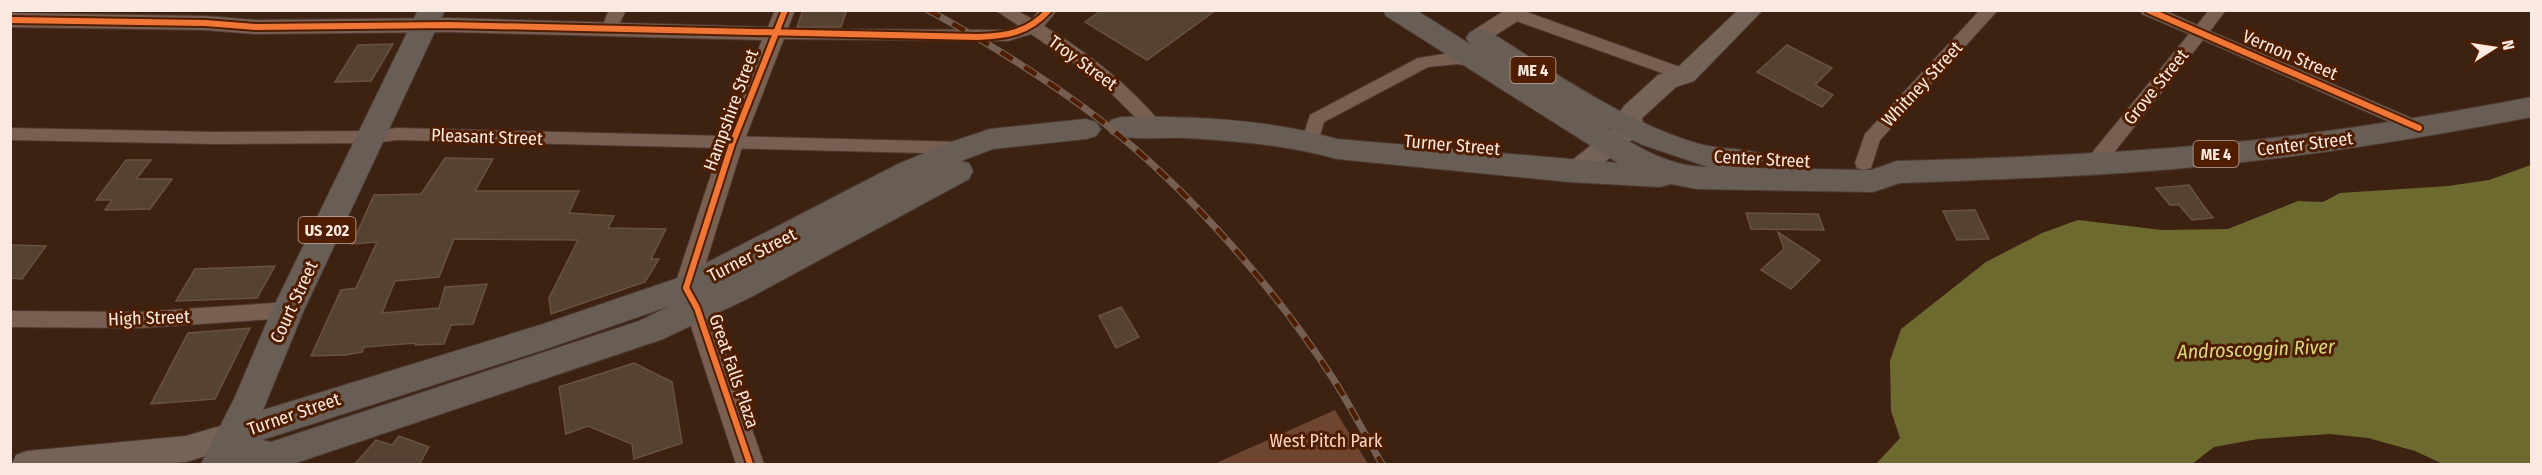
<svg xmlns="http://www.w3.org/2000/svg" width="2542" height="475" font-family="'Fira Sans Condensed',sans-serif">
<rect width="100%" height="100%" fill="#3d2212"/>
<path fill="#6e4530" d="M1335 410 1368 464H1214Z"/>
<path fill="#6d6a30" d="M2531 165V464H2443L2415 451 2368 438 2330 434 2258 439 2214 447 2192 464H1876L1900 438 1891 411 1890 361 1901 329 1986 262 2042 233 2078 220 2162 230 2228 229 2298 201 2323 202 2340 193 2448 186 2489 180Z"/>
<path fill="#564232" stroke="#69523e" stroke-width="1.5" d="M803 10H847L841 27H797Z
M1102 10H1216L1147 60 1085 22Z
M393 44 371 81 335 82 358 45Z
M1787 45 1832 68 1815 85 1833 95 1822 107 1757 72Z
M445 158 493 159 475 191H579L569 213 614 216 608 228 666 229 651 259H659L645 282 551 314 549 298 578 240 454 239 439 277 395 281 382 313 439 308 445 287 487 284 473 324 451 325 444 344 415 345 416 343 364 347 362 352 345 355 311 356 341 290 356 288 377 242 352 244 374 195 421 194Z
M126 160H151L136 179H172L150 209 105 210 112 200H96Z
M2189 185 2203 205 2213 218 2192 220 2179 205H2170L2156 188Z
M1975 210 1989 239 1957 240 1943 211Z
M1746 213 1818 214 1824 230 1751 229Z
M1778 232 1820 260 1791 289 1761 270 1784 249Z
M10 245 46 246 22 279 10 278Z
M275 266 257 298 176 301 195 269Z
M1121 307 1139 337 1116 348 1099 316Z
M250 328 215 399 151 404 188 333Z
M634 363 672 382 682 443 634 459 632 444 588 426 566 434 559 387Z
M399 436 429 447 419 465H354L376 440 392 445Z"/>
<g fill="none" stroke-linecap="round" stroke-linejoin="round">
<defs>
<path id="minor" d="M609 10H626L615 33H603L601 29Z
M995 10H1016L1032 19 1039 10H1057L1044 26C1087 52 1127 83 1160 122L1163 126 1160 130 1154 132 1148 130 1098 80 1031 34 1008 41 775 39 769 38 767 34 769 30 775 29 1007 30 1019 26Z
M1508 10H1521L1691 71 1694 75 1691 79H1679L1508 18 1506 14Z
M1980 10H1998L1880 140 1871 168 1864 170 1857 168 1855 163 1865 134Z
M2140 10H2164L2197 25 2209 10H2226L2210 31 2425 124 2428 128 2425 132 2419 134 2413 132 2203 40 2101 169 2094 171 2087 169 2085 164 2087 159 2189 34 2142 14Z
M1457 52 1482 57 1485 61 1482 65 1476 67 1457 64 1428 67 1324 122 1317 145 1311 146 1305 145 1302 140 1310 115 1418 58Z
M10 128 215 132 373 131 397 128 964 142 970 143 973 148 970 153 964 154 397 140 373 143 215 144 10 140Z
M288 302 295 304 298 310 295 316 288 318 140 328 10 327V311L140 312Z"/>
<path id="tertiary" d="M775 10H795L743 144 698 288 710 308 764 464H736L685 308 674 288 721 144 762 40 448 32 256 34 205 30 10 27V13L205 16 256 20 448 18 768 27Z
M1505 10H1530L1527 15 1485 42 1478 44 1471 42 1468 37 1471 32Z"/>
<path id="secondary" d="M1738 10H1763L1694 81 1676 87 1642 118 1644 127 1639 134 1584 179 1575 181 1566 179 1562 172 1566 165 1618 124 1617 116 1624 106 1658 75 1676 69Z
M234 422 245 426 249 435 245 444 186 462 159 464H12L16 455 27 451 186 436Z"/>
<path id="trunk" d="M418 10H445L304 310 263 410 540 325 675 279 898 164 954 141 990 129 1086 119 1096 122 1101 129 1096 136 1086 139 993 149 961 161 969 163 973 171 969 179 751 297 663 339 293 464H201L235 397 272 310ZM670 306 639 321 271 442 262 440 543 350Z
M1383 10H1416L1470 44 1466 38 1470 32 1480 29 1490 32C1555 72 1621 120 1696 143 1718 150 1738 147 1759 153L1763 160 1756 168 1871 170 1897 161C2003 158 2110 154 2216 144 2322 134 2427 117 2532 97V117C2427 137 2323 154 2217 165 2112 176 2006 179 1900 183L1873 192 1697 189 1671 184 1660 187 1569 182 1337 159C1288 145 1236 141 1185 138 1161 137 1134 141 1111 134L1106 127 1111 120 1121 117C1192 116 1269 119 1337 139L1618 163 1386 16ZM1603 126 1643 145 1708 167C1668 167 1637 146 1603 126Z"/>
</defs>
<use href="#minor" stroke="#4d3a31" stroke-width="2"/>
<use href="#tertiary" stroke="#4d3a31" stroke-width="2"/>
<use href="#secondary" stroke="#4d3a31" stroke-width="2"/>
<use href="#trunk" stroke="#4d3a31" stroke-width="2"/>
<use href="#minor" fill="#785f52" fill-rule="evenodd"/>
<use href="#tertiary" fill="#785f52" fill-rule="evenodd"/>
<use href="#secondary" fill="#756358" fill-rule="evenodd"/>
<use href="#trunk" fill="#685e56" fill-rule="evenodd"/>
<defs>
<path id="rail" d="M928 10C981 39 1034 71 1083 107 1177 176 1268 279 1332 377 1350 405 1365 435 1382 464"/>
</defs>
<use href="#rail" stroke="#755f53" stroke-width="7"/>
<use href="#rail" stroke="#4f1d00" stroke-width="4.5" stroke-dasharray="14" stroke-linecap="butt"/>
<defs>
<path id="cycleway" d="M2148 10 2419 128
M10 20 205 23 256 27 448 25 977 37C1007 36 1028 33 1049 10
M750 464 697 308 686 288 732 144 785 10"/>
</defs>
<use href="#cycleway" stroke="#4f1d00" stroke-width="10"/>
<use href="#cycleway" stroke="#f07635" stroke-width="6"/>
</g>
<g text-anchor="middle" stroke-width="6" stroke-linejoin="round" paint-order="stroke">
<g fill="#4f1d00" stroke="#c6ac9d" stroke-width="1.5">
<rect x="1510.5" y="57" width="45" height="26" rx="4.5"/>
<rect x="2193.5" y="141" width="45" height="26" rx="4.5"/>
<rect x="298.5" y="217" width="57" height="26" rx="4.5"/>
</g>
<g font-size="16" font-weight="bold" fill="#f9e9e0">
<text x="1533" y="76">ME 4</text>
<text x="2216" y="160">ME 4</text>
<text x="327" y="236">US 202</text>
</g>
<g font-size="18" fill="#f9e9e0" stroke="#4f1d00">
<text transform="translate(2290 55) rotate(23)" y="6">Vernon Street</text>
<text transform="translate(1083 63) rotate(36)" y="6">Troy Street</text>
<text transform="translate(1922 84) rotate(-47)" y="6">Whitney Street</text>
<text transform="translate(2156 87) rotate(-51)" y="6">Grove Street</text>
<text transform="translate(731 110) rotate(-70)" y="6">Hampshire Street</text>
<text transform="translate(487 137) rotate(2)" y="6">Pleasant Street</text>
<text transform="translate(2305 144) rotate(-7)" y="6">Center Street</text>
<text transform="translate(1452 145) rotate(5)" y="6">Turner Street</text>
<text transform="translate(1762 159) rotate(3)" y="6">Center Street</text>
<text transform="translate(752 255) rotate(-27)" y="6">Turner Street</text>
<text transform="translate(294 302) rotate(-65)" y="6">Court Street</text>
<text transform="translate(149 318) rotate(-2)" y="6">High Street</text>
<text transform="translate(734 371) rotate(71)" y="6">Great Falls Plaza</text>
<text transform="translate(294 414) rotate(-19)" y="6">Turner Street</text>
</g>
<g font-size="18" fill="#f8d5c4" stroke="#4f1d00">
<text x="1326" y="447">West Pitch Park</text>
</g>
<g font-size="20" font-style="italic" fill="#d9d87d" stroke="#4f1d00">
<text transform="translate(2256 349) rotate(-2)" y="7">Androscoggin River</text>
</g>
</g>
<rect width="2542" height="475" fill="none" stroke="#f9e9e0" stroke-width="24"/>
<g transform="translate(2494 48) rotate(78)" stroke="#4f1d00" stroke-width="4.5" paint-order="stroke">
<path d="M0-4.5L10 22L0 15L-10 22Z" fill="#f9e9e0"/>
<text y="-9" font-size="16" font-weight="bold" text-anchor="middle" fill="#f9e9e0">N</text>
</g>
</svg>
